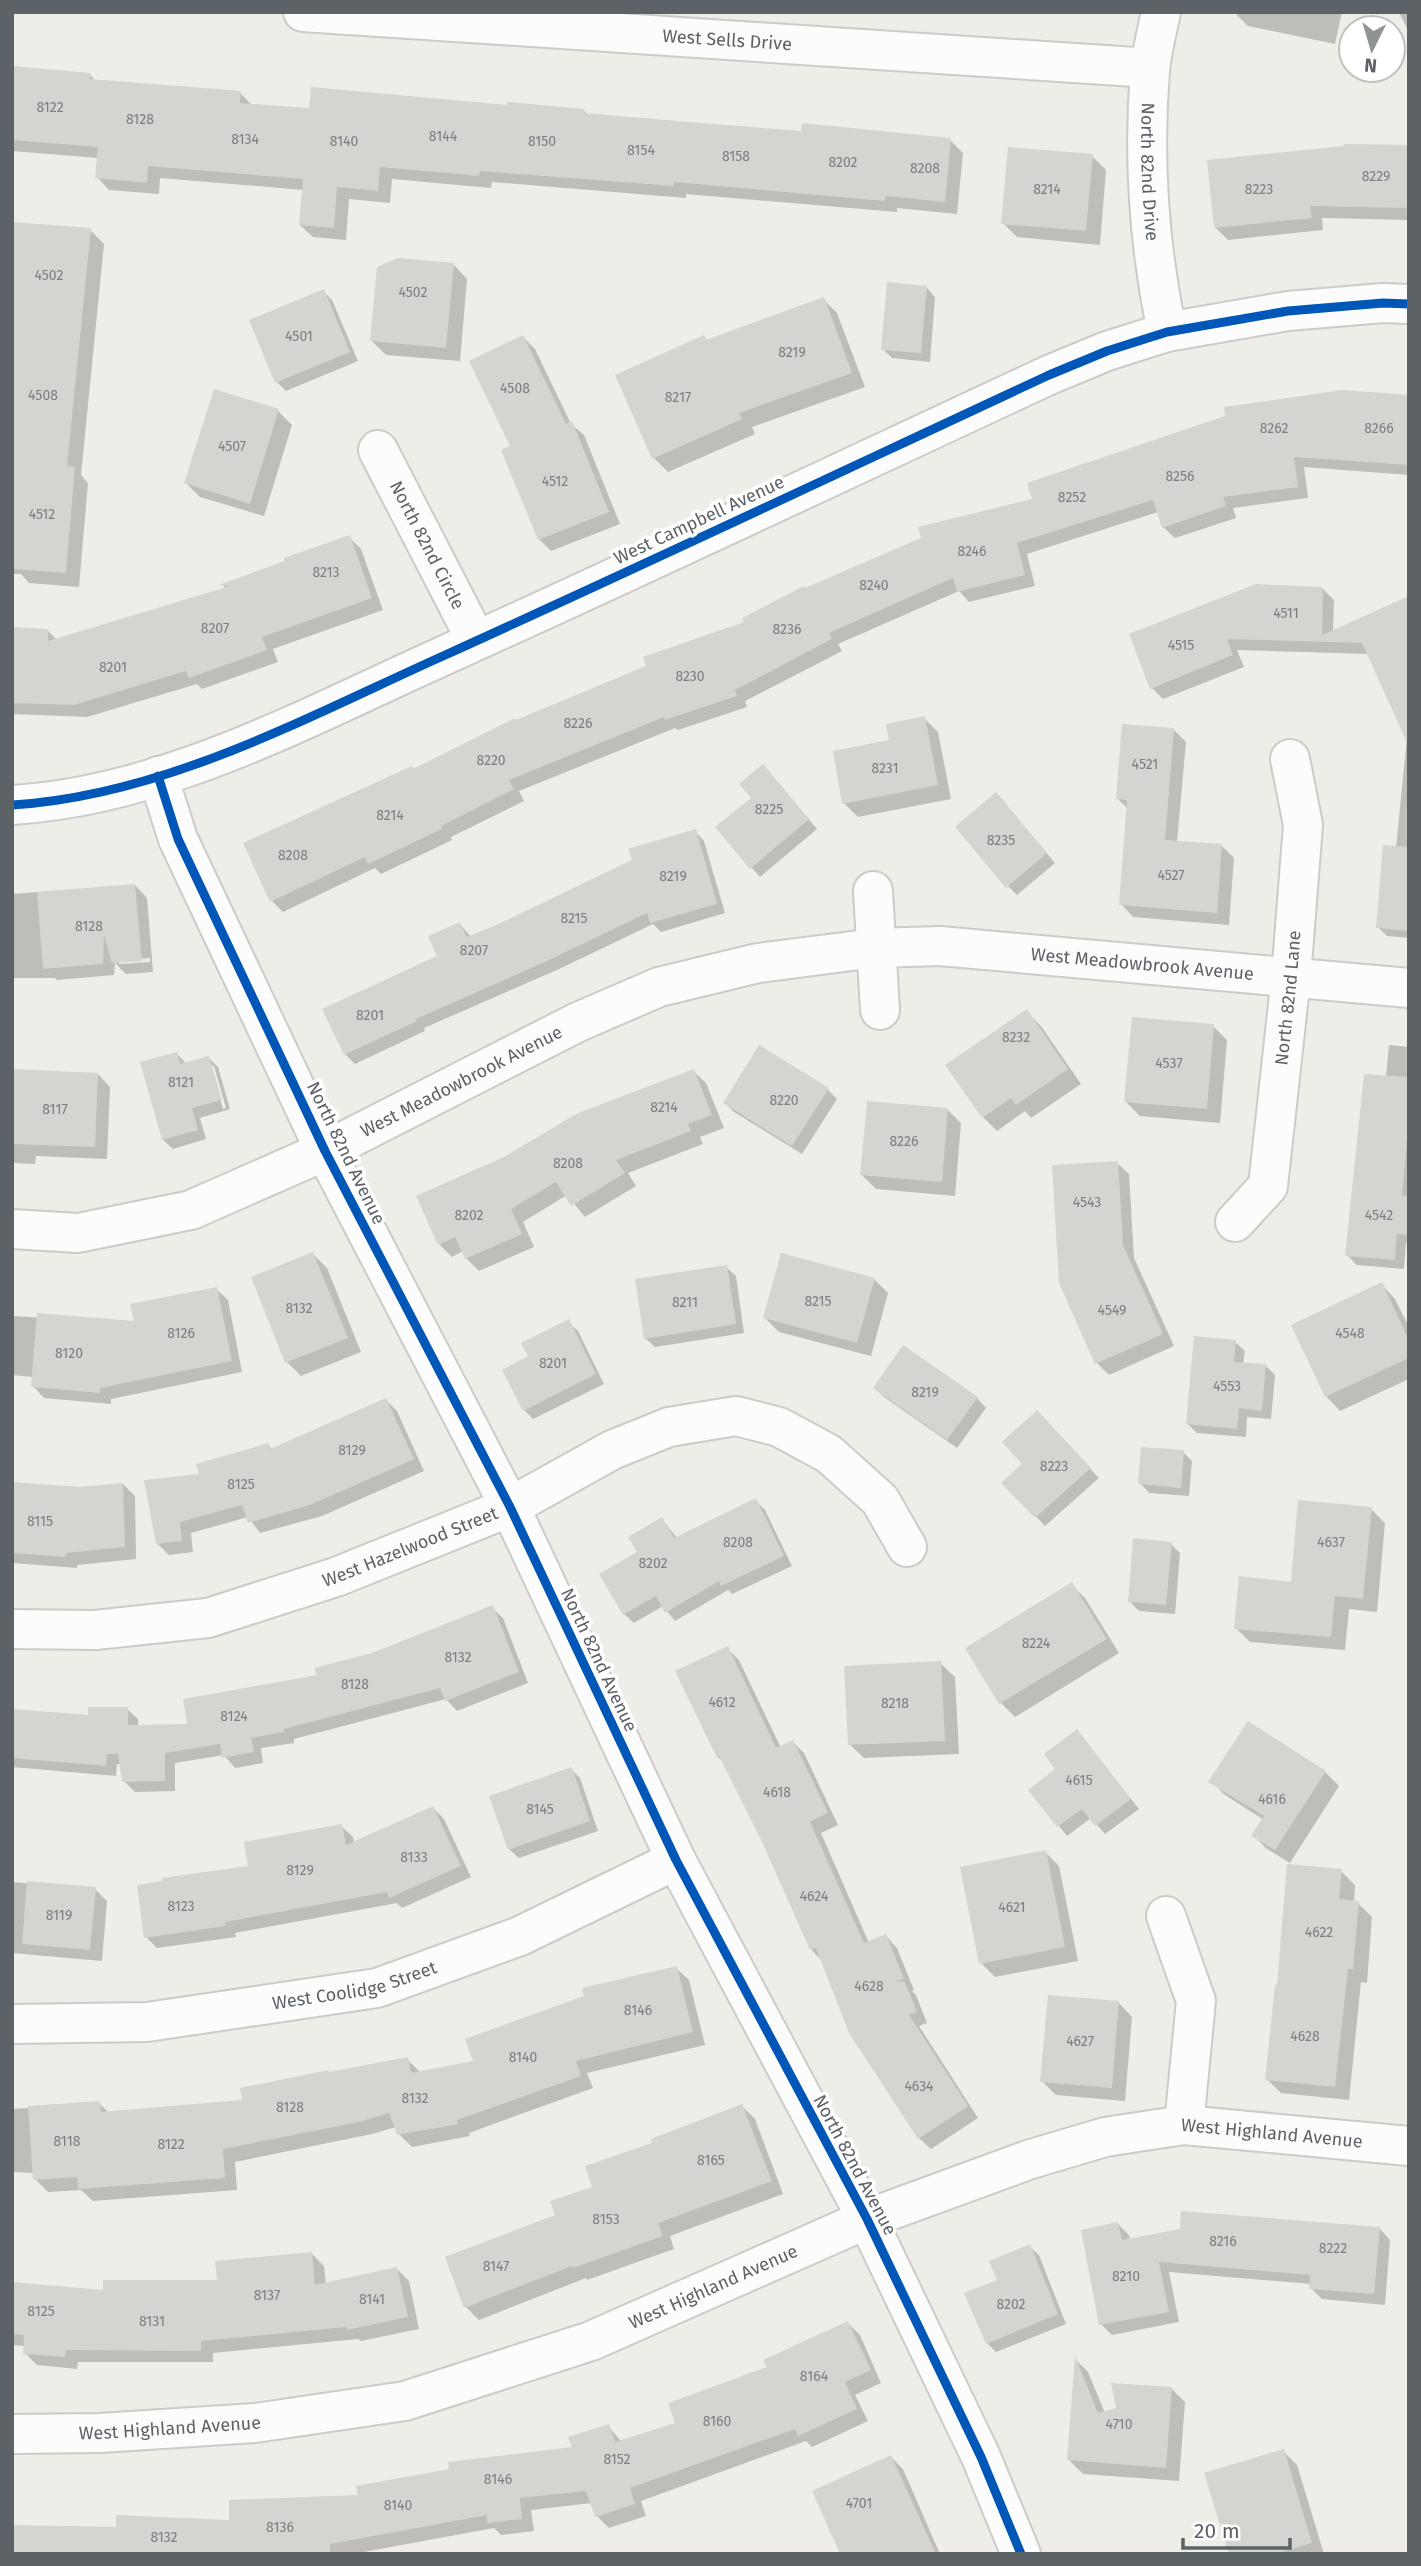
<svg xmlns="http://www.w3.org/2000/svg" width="1421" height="2566" font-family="'Fira Sans',sans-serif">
<rect width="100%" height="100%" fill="#eeede8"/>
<path fill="#0003" fill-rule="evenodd" d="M1234 12H1342L1335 44 1248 26Z
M1399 12H1409V33Z
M12 68 90 75 96 81 240 93 253 106 311 110 508 107 583 110 588 115 803 132 950 140 963 153 957 214 897 208V212L686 194V198L492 182 491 188 392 179 390 203 349 199 346 240 313 237 300 225 304 190 160 178 159 194 109 190 97 177 98 158 12 151Z
M1409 147V220L1322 218 1323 230 1228 240 1215 227 1345 148Z
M1092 156 1106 170 1100 245 1017 237 1003 223Z
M12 223 90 230 104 244 81 475 88 483 79 587 29 583 21 574H12Z
M453 264 467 279 460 361 386 355 372 341Z
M926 287 935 297 930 362 892 358 883 349Z
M323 291 332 300 358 361 286 391 277 382Z
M823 299 837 313 865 387 752 427 755 434 668 472 654 458 617 376 704 337 708 341Z
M523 337 535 349 571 424 584 435 620 524 551 551 539 539 513 447Z
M1409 397V475L1304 467 1308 498 1233 508 1236 518 1175 538 1163 527 1158 512 1027 554 1035 586 969 602 959 591 838 644 842 651 745 701 747 707 678 730 675 728 519 791 524 801 451 837 452 840 381 874 375 868 283 912 272 901 413 770 517 722 747 623 805 590 1034 500Z
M278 411 292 425 264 516 200 497 186 483Z
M349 537 361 549 383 610 273 649 278 662 202 689 197 684 87 717 12 714V629L47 630 57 640 226 589 223 586Z
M1322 588 1334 600 1333 632 1409 598 1369 654 1237 650 1244 667 1163 699 1152 688 1131 635Z
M924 718 938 732 951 799 858 817 844 803 891 741Z
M1174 730 1186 742 1177 842 1222 846 1234 858 1229 925 1133 917 1121 904 1128 809 1117 798Z
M1407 737H1409V938L1387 936 1378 927 1396 848Z
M772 776 817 829 760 877 751 867 753 799Z
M1005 804 1055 863 1017 895 1008 886Z
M695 831 704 841 725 913 661 932 653 924 557 970 424 1028 425 1031 355 1064 345 1054 324 1010 439 957 460 924 471 937 503 924Z
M135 885 147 898 153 972 126 974 115 963 114 975 57 980 55 978H12V894ZM150 958V962L119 964V961Z
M1027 1012 1041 1026 1081 1084 1031 1118 1025 1111 997 1131 983 1117Z
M1213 1026 1227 1040 1220 1123 1140 1116 1126 1102Z
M1389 1045 1409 1047V1243H1406L1404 1269 1357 1265 1347 1255 1386 1077Z
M177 1054 187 1064 209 1058 218 1067 230 1109 200 1118 206 1139 173 1149 163 1140ZM211 1066H214L226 1108 223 1109Z
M12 1071 98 1074 110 1087 107 1159 36 1156 35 1164 12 1163Z
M693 1071 706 1083 724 1128 700 1137 703 1144 628 1173 636 1186 585 1217 567 1195 523 1222 534 1247 479 1271 466 1258 463 1251 452 1257 439 1244Z
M828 1090 837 1099 802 1154 734 1112 725 1103Z
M947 1109 961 1123 955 1196 876 1189 862 1175Z
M1117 1163 1129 1174 1134 1258 1174 1346 1109 1375 1097 1363Z
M313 1254 327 1268 361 1352 301 1376 287 1362Z
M726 1267 736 1276 744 1333 655 1347 645 1338Z
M874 1279 888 1293 871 1356 779 1332 765 1318Z
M1381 1284 1395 1299 1409 1327V1379L1340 1411 1326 1396Z
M216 1289 228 1300 242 1372 111 1399V1404L44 1398 33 1386V1377L12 1375V1316L136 1323Z
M568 1322 578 1331 604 1384 533 1419 524 1410 530 1357Z
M1235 1342 1245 1351 1243 1364 1266 1366 1275 1375 1271 1419 1247 1417 1246 1437 1197 1433 1188 1424Z
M875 1388 977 1398 986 1408 957 1448 884 1397Z
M386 1400 397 1411 424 1471 322 1516 260 1533 248 1517 191 1533 193 1552 169 1555 157 1543 201 1476 268 1445 273 1450Z
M1046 1422 1099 1478 1045 1526 1004 1483 1024 1464Z
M1183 1452 1192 1461 1189 1496 1149 1493 1140 1483Z
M12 1483 79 1489 123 1484 135 1496 136 1559 77 1565V1568L12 1563Z
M755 1500 765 1510 792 1566 732 1594 728 1590 675 1621 663 1606 634 1623 624 1614 639 1553 662 1519 677 1538Z
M1371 1509 1385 1523 1377 1612 1349 1609 1345 1650 1250 1642 1236 1628 1293 1583Z
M1171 1544 1180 1553 1175 1614 1139 1611 1129 1601Z
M1071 1584 1085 1598 1119 1653 1015 1717 1001 1703 967 1649Z
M492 1608 503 1618 528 1683 457 1711 446 1699 294 1739V1743L261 1748 263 1763 235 1768 224 1755 175 1763V1791L135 1792 124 1781 122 1764H117L116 1776 12 1767V1710L90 1717 127 1709 138 1719V1727L190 1725Z
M727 1648 739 1660 781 1748 793 1742 804 1753 838 1825 821 1833 869 1943 886 1936 897 1948 914 1990 912 1991 916 1995 927 2023 919 2026 978 2118 931 2149 919 2138 822 1961 811 1949 765 1843 725 1764 718 1757Z
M940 1663 955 1677 959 1754 864 1758 849 1744Z
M1248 1723 1325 1772 1339 1786 1290 1863 1267 1849 1253 1835 1264 1820 1225 1795 1211 1781Z
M1077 1731 1139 1809 1105 1834 1091 1818 1067 1836 1030 1790 1057 1770Z
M571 1769 580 1778 598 1831 519 1858 509 1849Z
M433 1808 444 1819 471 1877 402 1908 397 1903 235 1933 236 1937 157 1948 146 1937 250 1868 341 1826 353 1837 354 1843Z
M1045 1852 1059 1866 1078 1961 995 1977 981 1963Z
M1341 1871 1355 1885 1354 1902 1358 1903 1372 1917 1367 1983 1361 1982 1349 2100 1281 2093 1267 2079Z
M12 1882 95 1889 107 1901 102 1961 12 1953Z
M676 1968 689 1980 705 2045 587 2073 593 2088 469 2133 470 2136 412 2147 399 2134 396 2127 372 2134 235 2162 237 2190 93 2201 81 2190 48 2192 35 2179V2173L12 2172V2109L99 2103 109 2113 244 2102 330 2073 407 2059 421 2073 475 2062Z
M1118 2002 1132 2017 1125 2101 1056 2095 1042 2081Z
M742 2106 755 2119 783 2194 670 2236 674 2249 587 2280 586 2278 479 2320 466 2307 557 2217 654 2144Z
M1118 2224 1129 2235 1130 2240 1379 2228 1390 2240 1385 2305 1322 2299 1311 2288V2284L1169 2272 1179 2322 1112 2335 1101 2324Z
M1029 2246 1039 2255 1066 2324 996 2352 987 2343 999 2281Z
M311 2253 324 2266 326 2285 397 2269 409 2281 419 2329 361 2341 358 2339 213 2353V2362H78L77 2369 37 2365 25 2353V2346L12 2345V2284L104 2292 219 2282Z
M848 2323 860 2335 881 2383 855 2395 868 2421 812 2447 806 2441 641 2501 646 2516 609 2528 597 2516 592 2503 531 2510 534 2531 501 2535 494 2528 353 2554H12L117 2529 231 2522 360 2497 574 2449 608 2426 621 2441 677 2424Z
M1076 2360 1088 2372 1105 2413 1171 2388 1185 2402 1179 2481 1083 2474 1069 2460Z
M1283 2451 1297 2465 1324 2554H1230Z
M891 2457 903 2469 940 2554H843Z"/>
<path fill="#d4d4d1" d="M12 66 91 73 90 79 241 91 240 103 309 108 311 87 507 105V102L584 109V113L701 123 801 131 802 123 951 138 945 202 885 196V201L674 182V186L480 171 479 176 380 167 378 191 337 187 334 228 299 225 303 179 148 166 147 183 95 178 98 147 12 140Z
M1344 144 1409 145V208L1310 206 1312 218 1214 228 1207 160 1344 146Z
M1008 147 1093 154 1086 231 1001 224Z
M12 222 91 228 67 466 75 467 66 573 12 569Z
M398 258 454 263 446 348 370 341 377 267Z
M887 282 927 286 921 353 881 350Z
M324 289 350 352 275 383 249 320Z
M824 297 852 373 739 413 742 419 652 459 615 375 704 335 706 340Z
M523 335 566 424 572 421 609 512 538 540 501 450 510 446 469 361Z
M214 389 279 409 250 504 184 483Z
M1343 390 1409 395V465L1294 457 1298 487 1223 497 1226 506 1162 528 1153 500 1017 543 1025 575 957 592 953 578 829 633 832 639 735 690 737 696 665 720 664 717 509 780 514 789 441 826 442 829 368 864 365 857 270 902 243 843 412 766 413 769 515 718 516 720 646 666 643 657 744 622 742 618 804 586 805 588 921 538 918 527 1032 499 1027 483 1225 416 1224 407Z
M350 535 372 598 262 637 267 650 189 678 186 671 74 705 12 703V627L48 629V641L230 586 219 585 285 561 284 558Z
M1256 584 1323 587 1322 635 1409 596V747L1362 643 1227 639 1233 655 1150 689 1129 634Z
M925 716 938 785 842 804 833 751 889 740 886 724Z
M1122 724 1174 728 1165 840 1222 844 1217 913 1119 905 1127 800 1116 799Z
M763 764 809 819 750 869 715 827 751 798 739 784Z
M996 792 1047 853 1006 888 955 827Z
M696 829 717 904 650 923 647 913 547 961 416 1019 417 1021 344 1055 322 1009 437 956 428 936 460 922 467 937 503 922 632 860 628 849Z
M1383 845 1409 847V931L1376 928Z
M135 884 142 961 112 963 104 935 103 964 43 969 37 892Z
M1027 1009 1068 1069 1016 1105 1011 1098 982 1118 945 1065Z
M1132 1017 1214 1024 1207 1109 1124 1102Z
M759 1045 829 1088 792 1146 723 1103Z
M177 1052 180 1064 209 1056 222 1100 192 1108 198 1130 162 1140 140 1062Z
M12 1069 98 1073 95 1147 12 1144Z
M694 1069 712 1115 688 1124 691 1131 616 1160 625 1173 571 1206 556 1182 511 1209 522 1234 465 1259 455 1237 438 1245 416 1196 504 1157 578 1113Z
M1364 1074 1409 1077V1116L1402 1196H1409V1235L1397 1234 1395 1260 1345 1256Z
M867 1101 948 1108 942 1182 860 1175Z
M1118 1161 1123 1245 1163 1334 1095 1364 1059 1283 1052 1165Z
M313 1252 348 1338 285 1363 251 1277Z
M781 1253 875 1278 857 1343 763 1318Z
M727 1265 736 1324 644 1339 635 1279Z
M1382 1282 1409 1341V1358L1325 1397 1291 1325Z
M217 1287 232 1361 100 1388V1393L31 1387 37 1313 134 1321 130 1304Z
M569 1319 596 1374 523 1411 502 1370 528 1356 521 1343Z
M1194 1336 1236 1340 1234 1362 1266 1364 1262 1411 1239 1408 1237 1429 1186 1424Z
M903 1345 978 1397 947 1440 873 1388Z
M386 1398 414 1459 310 1505 248 1523 242 1505 180 1522 182 1541 156 1544 144 1480 199 1474 196 1464 269 1443 270 1449Z
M1037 1410 1091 1468 1035 1518 1001 1483 1022 1464 1002 1442Z
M1141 1447 1184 1450 1181 1488 1138 1484Z
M12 1482 79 1487 123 1483 125 1547 66 1553 65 1557 12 1553Z
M756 1498 784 1556 721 1586 719 1581 665 1613 656 1596 623 1615 599 1574 637 1552 628 1537 662 1517 674 1538Z
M1298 1500 1372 1507 1363 1599 1335 1596 1331 1637 1234 1629 1239 1576 1291 1582Z
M1133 1538 1172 1542 1166 1605 1128 1602Z
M1072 1582 1107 1639 999 1704 965 1648Z
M493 1605 519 1672 445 1701 440 1688 284 1729 285 1732 251 1738 254 1752 222 1758 220 1744 165 1753V1781L122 1782 118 1754H107L106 1766 12 1758V1709L88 1715V1707H128V1725L187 1724 183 1699 317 1675 314 1668 372 1653Z
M728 1646 776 1748 793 1740 828 1813 810 1822 864 1943 886 1934 904 1979 896 1981 905 1982 917 2012 909 2015 968 2106 918 2139 849 2033 816 1948 810 1950 763 1844 719 1756 717 1758 675 1671Z
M941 1661 945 1741 848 1745 844 1666Z
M1248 1721 1326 1771 1275 1850 1251 1836 1264 1816 1208 1782Z
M1077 1729 1131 1799 1095 1826 1082 1809 1057 1827 1028 1790 1055 1769 1044 1754Z
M572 1767 590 1821 508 1850 489 1796Z
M433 1806 461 1866 389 1898 387 1892 225 1922V1926L144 1938 137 1885 162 1881V1878L248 1866 244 1842 342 1824 346 1845Z
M1046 1850 1065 1947 979 1964 960 1867Z
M1287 1864 1342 1869 1339 1899 1359 1901 1353 1969H1348L1335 2087 1265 2080 1275 1985H1277Z
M27 1881 96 1887 90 1950 22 1944Z
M677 1966 693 2032 576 2061 581 2076 457 2120 458 2124 397 2135 389 2113 359 2122 223 2149 225 2178 78 2189 77 2177 33 2180 28 2106 100 2101 101 2112 242 2100 240 2088 329 2070V2072L408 2057 411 2073 473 2061 465 2039 584 1996 582 1988Z
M1048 1995 1119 2001 1112 2088 1040 2082Z
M742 2104 772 2181 658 2223 663 2236 573 2268 572 2266 464 2308 445 2257 555 2215 550 2201 592 2187 585 2166 652 2143 651 2139Z
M1181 2211 1380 2227 1374 2294 1309 2289 1310 2275 1159 2262 1169 2312 1099 2325 1081 2230 1118 2222 1122 2240 1180 2229Z
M1030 2244 1058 2314 986 2344 964 2293 997 2280 989 2261Z
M312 2252 315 2285 397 2267 408 2317 347 2330 346 2327 201 2341V2351L66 2350 65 2357 23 2354 24 2335 12 2334V2282L103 2290V2280H217L215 2261Z
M848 2321 871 2370 845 2382 857 2409 798 2436 795 2429 630 2488 635 2504 595 2517 586 2491 520 2498 522 2519 487 2523V2515L330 2544V2554H12V2525L116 2527V2515L229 2520V2500L358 2495 356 2486 449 2469 448 2462 572 2447 568 2437 609 2424 615 2442 675 2423 668 2403 767 2367 763 2360Z
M1075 2356 1098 2413 1116 2408 1111 2383 1172 2387 1166 2468 1067 2460Z
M1284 2449 1312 2543 1275 2554H1229L1204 2473Z
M891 2455 936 2554H840L812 2491Z"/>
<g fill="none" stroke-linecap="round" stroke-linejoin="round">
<defs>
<g id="street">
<path id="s1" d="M303 12 1150 68"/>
<path id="s2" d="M1161 12C1157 31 1152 51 1150 70 1143 158 1149 246 1167 332"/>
<path id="s3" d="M378 450 476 640"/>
<path d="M158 776 178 839 325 1151 510 1507 676 1860 867 2219 981 2457 1021 2554"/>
<path d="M12 805C164 796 307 717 443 656 646 564 847 469 1049 375L1107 351 1167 332 1288 311 1383 303 1409 304"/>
<path d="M873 891 880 1010"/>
<path id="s4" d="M1235 1222 1268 1186 1291 977 1303 825 1290 759"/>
<path id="s5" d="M12 1229 78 1233 191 1210 325 1151 578 1022 659 987 758 963 875 948 940 946 1409 988"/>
<path id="s6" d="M12 1629 95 1630 208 1618 336 1577 510 1507 612 1450 669 1427 736 1416 779 1427 829 1454 880 1500 907 1547"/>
<path d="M1166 1916 1196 2001 1184 2125"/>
<path id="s7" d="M12 2024 147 2022 377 1988 520 1936 676 1860"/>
<path id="s8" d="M12 2434 100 2433 255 2423 405 2401 591 2341 867 2219 1028 2160 1105 2137 1184 2125 1409 2146"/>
</g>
</defs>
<use href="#street" stroke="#cbcbca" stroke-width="42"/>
<use href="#street" stroke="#fcfcfc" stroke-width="38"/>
<defs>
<path id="cycleway" d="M158 776 178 839 325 1151 510 1507 676 1860 867 2219 981 2457 1021 2554
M12 805C164 796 307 717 443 656 646 564 847 469 1049 375L1107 351 1167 332 1288 311 1383 303 1409 304"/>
</defs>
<use href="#cycleway" stroke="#fff" stroke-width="13"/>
<use href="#cycleway" stroke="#0057b8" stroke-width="9"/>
</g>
<g text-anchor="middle" stroke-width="7" stroke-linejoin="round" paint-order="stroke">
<g font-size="14" fill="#7c8082">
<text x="50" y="112">8122</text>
<text x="140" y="124">8128</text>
<text x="443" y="141">8144</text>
<text x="245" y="144">8134</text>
<text x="344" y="146">8140</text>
<text x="542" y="146">8150</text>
<text x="641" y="155">8154</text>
<text x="736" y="161">8158</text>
<text x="843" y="167">8202</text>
<text x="925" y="173">8208</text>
<text x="1376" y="181">8229</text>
<text x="1047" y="194">8214</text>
<text x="1259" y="194">8223</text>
<text x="49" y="280">4502</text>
<text x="413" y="297">4502</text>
<text x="299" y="341">4501</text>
<text x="792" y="357">8219</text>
<text x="515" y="393">4508</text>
<text x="43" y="400">4508</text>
<text x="678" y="402">8217</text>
<text x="1274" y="433">8262</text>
<text x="1379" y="433">8266</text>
<text x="232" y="451">4507</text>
<text x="1180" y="481">8256</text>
<text x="555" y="486">4512</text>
<text x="1072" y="502">8252</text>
<text x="42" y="519">4512</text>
<text x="972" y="556">8246</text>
<text x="326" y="577">8213</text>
<text x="874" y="590">8240</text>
<text x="1286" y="618">4511</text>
<text x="215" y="633">8207</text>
<text x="787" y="634">8236</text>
<text x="1181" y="650">4515</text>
<text x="113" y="672">8201</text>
<text x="690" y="681">8230</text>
<text x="578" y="728">8226</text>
<text x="491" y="765">8220</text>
<text x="1145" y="769">4521</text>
<text x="885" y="773">8231</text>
<text x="769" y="814">8225</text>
<text x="390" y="820">8214</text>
<text x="1001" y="845">8235</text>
<text x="293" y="860">8208</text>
<text x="1171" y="880">4527</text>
<text x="673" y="881">8219</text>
<text x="574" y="923">8215</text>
<text x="89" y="931">8128</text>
<text x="474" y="955">8207</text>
<text x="370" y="1020">8201</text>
<text x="1016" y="1042">8232</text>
<text x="1169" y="1068">4537</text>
<text x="181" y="1087">8121</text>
<text x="784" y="1105">8220</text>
<text x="664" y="1112">8214</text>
<text x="55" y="1114">8117</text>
<text x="904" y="1146">8226</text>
<text x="568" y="1168">8208</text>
<text x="1087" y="1207">4543</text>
<text x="469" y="1220">8202</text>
<text x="1379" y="1220">4542</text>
<text x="818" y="1306">8215</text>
<text x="685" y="1307">8211</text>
<text x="299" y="1313">8132</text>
<text x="1112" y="1315">4549</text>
<text x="181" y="1338">8126</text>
<text x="1350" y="1338">4548</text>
<text x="69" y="1358">8120</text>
<text x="553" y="1368">8201</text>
<text x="1227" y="1391">4553</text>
<text x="925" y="1397">8219</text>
<text x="352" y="1455">8129</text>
<text x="1054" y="1471">8223</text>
<text x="241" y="1489">8125</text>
<text x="40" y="1526">8115</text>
<text x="738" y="1547">8208</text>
<text x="1331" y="1547">4637</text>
<text x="653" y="1568">8202</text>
<text x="1036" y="1648">8224</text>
<text x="458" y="1662">8132</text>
<text x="355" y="1689">8128</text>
<text x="722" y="1707">4612</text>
<text x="895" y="1708">8218</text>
<text x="234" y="1721">8124</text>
<text x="1079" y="1785">4615</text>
<text x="777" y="1797">4618</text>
<text x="1272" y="1804">4616</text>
<text x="540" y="1814">8145</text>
<text x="414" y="1862">8133</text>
<text x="300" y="1875">8129</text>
<text x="814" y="1901">4624</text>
<text x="181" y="1911">8123</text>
<text x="1012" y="1912">4621</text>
<text x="59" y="1920">8119</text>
<text x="1319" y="1937">4622</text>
<text x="869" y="1991">4628</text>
<text x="638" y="2015">8146</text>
<text x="1305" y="2041">4628</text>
<text x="1080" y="2046">4627</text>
<text x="523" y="2062">8140</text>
<text x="919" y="2091">4634</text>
<text x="415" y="2103">8132</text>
<text x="290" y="2112">8128</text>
<text x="67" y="2146">8118</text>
<text x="171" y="2149">8122</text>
<text x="711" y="2165">8165</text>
<text x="606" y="2224">8153</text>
<text x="1223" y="2246">8216</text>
<text x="1333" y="2253">8222</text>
<text x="496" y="2271">8147</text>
<text x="1126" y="2281">8210</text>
<text x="267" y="2300">8137</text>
<text x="372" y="2304">8141</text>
<text x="1011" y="2309">8202</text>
<text x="41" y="2316">8125</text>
<text x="152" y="2326">8131</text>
<text x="814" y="2381">8164</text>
<text x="717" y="2426">8160</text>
<text x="1119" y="2429">4710</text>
<text x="617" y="2464">8152</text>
<text x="498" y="2484">8146</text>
<text x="859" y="2508">4701</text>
<text x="398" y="2510">8140</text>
<text x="280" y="2532">8136</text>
<text x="164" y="2542">8132</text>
</g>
<g font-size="18" fill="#5d6267" stroke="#fff">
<text dy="6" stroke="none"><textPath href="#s1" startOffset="425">West Sells Drive</textPath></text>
<text dy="6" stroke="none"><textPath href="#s2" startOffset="161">North 82nd Drive</textPath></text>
<text transform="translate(699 520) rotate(-25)" y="6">West Campbell Avenue</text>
<text dy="6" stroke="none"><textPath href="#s3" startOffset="107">North 82nd Circle</textPath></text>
<text dy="6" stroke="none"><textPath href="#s5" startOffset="1188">West Meadowbrook Avenue</textPath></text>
<text dy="6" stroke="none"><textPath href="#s4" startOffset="238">North 82nd Lane</textPath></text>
<text dy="6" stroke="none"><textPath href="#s5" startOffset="481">West Meadowbrook Avenue</textPath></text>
<text transform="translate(346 1153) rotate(64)" y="6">North 82nd Avenue</text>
<text dy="6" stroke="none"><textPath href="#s6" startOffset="411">West Hazelwood Street</textPath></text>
<text transform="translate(599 1660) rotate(65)" y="6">North 82nd Avenue</text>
<text dy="6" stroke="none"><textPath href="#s7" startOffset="346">West Coolidge Street</textPath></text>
<text dy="6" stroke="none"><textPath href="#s8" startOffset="1312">West Highland Avenue</textPath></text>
<text transform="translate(855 2165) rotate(62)" y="6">North 82nd Avenue</text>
<text dy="6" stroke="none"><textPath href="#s8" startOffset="724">West Highland Avenue</textPath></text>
<text dy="6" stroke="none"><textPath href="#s8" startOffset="158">West Highland Avenue</textPath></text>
</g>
</g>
<rect width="1421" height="2566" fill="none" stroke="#5d6267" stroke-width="28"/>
<g transform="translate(1372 49) rotate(185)"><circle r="33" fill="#ffffff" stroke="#bec0c2" stroke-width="2"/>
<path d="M0-5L12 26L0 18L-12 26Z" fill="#909394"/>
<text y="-10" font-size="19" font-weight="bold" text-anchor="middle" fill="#5d6267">N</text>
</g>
<path d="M1183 2538v10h107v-10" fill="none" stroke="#5d6267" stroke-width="3.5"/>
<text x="1194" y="2538" font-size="21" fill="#5d6267" stroke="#ffffff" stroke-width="5" paint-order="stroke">20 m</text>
</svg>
